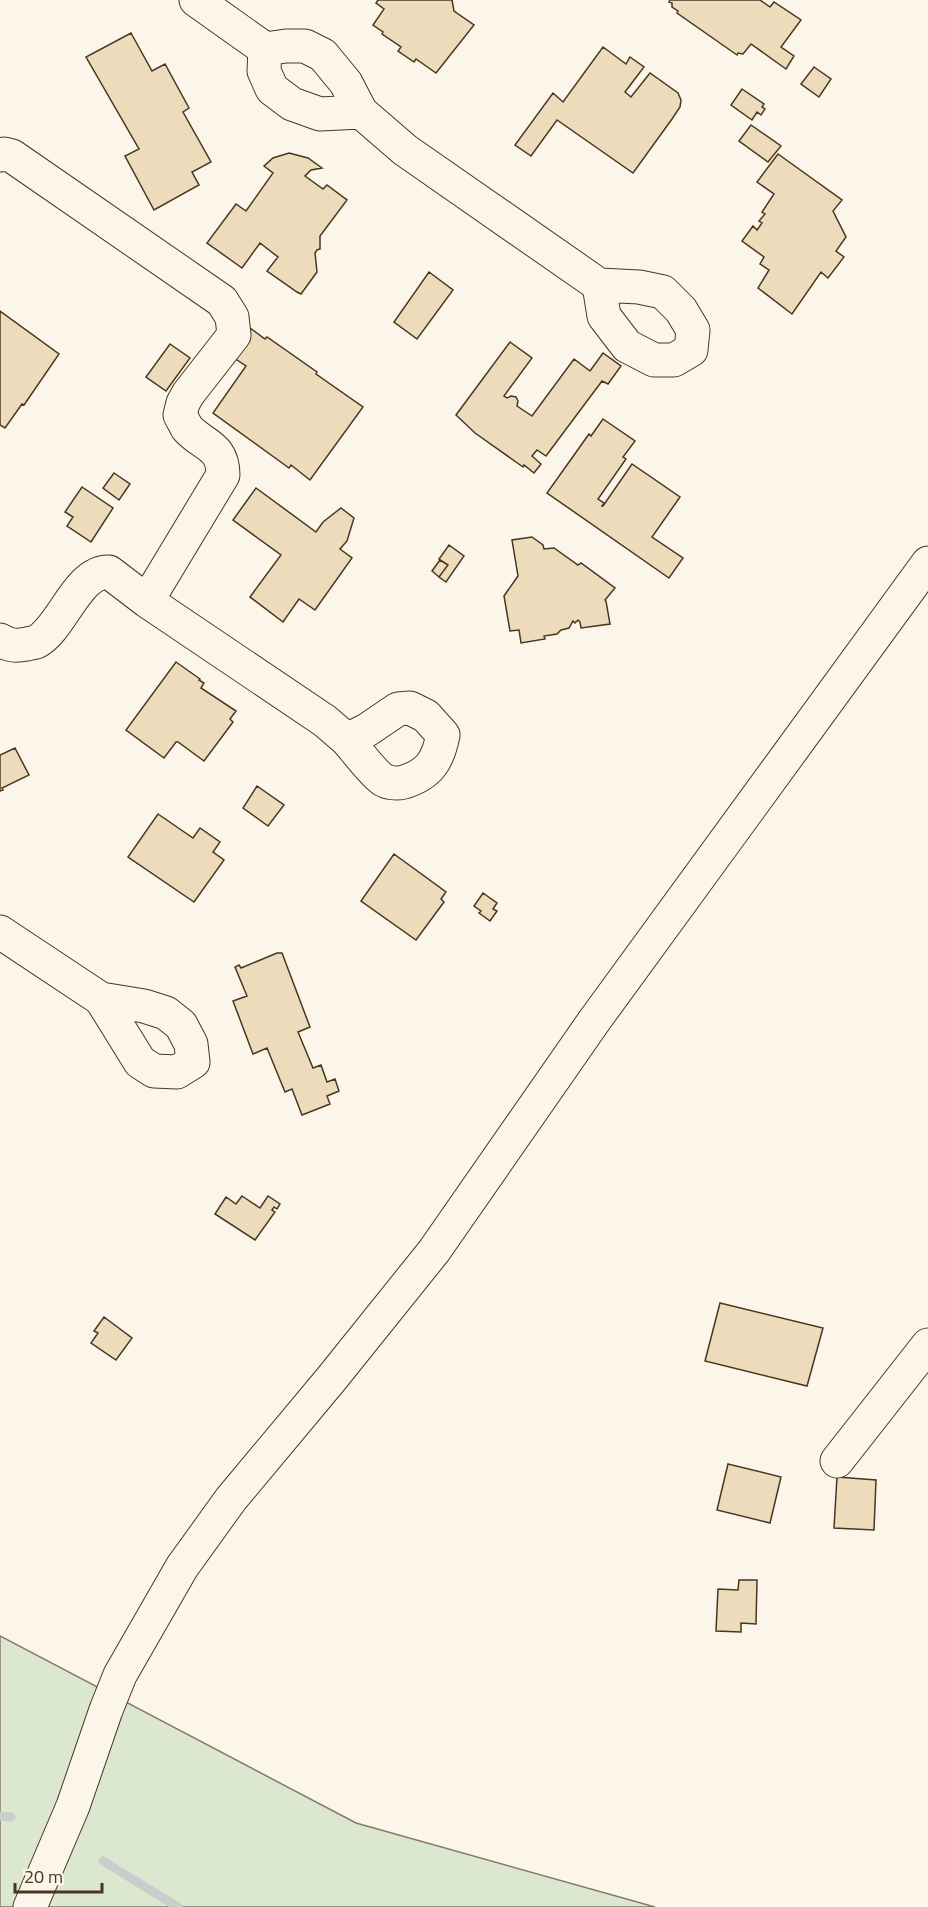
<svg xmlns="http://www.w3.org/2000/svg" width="928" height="1907" font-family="'Titillium Web',sans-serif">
<rect width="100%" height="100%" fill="#fbf6e9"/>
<path fill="#dce7d0" stroke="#887966" stroke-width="1.5" d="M0 1636 356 1823 655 1907H0Z"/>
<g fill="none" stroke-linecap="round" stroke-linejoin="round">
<path stroke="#c9cecd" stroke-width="9" d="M0 1816 11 1817
M103 1861 178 1907"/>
</g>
<path fill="#ecdcbc" stroke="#4a3520" stroke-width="1.5" d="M378 0H452L454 11 474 25 436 73 416 59 414 62 398 51 401 47 382 34 383 32 373 25 384 9 376 3Z
M670 0H760L770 7 774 2 801 20 781 47 794 56 786 69 751 44 743 54 738 53 737 55 677 13 678 11 672 7V3L669 2Z
M131 33 152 71 165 64 189 108 183 112 211 162 192 172 199 185 154 210 125 156 139 149 86 57Z
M603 47 626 64 630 57 644 67 625 92 631 97 650 73 678 93 681 100 680 107 672 119 633 173 557 120 531 156 515 145 553 93 563 102Z
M814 67 831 79 819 97 801 84Z
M742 89 764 104 762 107 765 109 761 115 757 112 752 120 731 105Z
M751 125 781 146 768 162 739 141Z
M289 153 308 158 322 168 311 170 305 176 323 189 327 185 347 200 320 236V249L317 250 315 253 317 272 301 294 297 292 267 271 278 257 260 243 242 268 207 243 236 204 246 211 273 173 264 166 273 158Z
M778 154 842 200 833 211 846 237 836 251 844 257 828 278 821 272 792 314 758 288 769 270 760 264 764 257 742 241 753 226 757 230 762 223 759 221 765 214 762 212 774 194 757 182Z
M429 272 453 290 417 339 394 322Z
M0 311 59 354 24 405 22 404 5 428 0 425Z
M250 328 265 339 267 337 317 372 316 374 363 407 310 480 291 465 289 468 213 413 246 366 231 356Z
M510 342 532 358 504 396 507 398 511 396 516 397 518 401 517 406 532 416 574 359 590 371 603 353 621 366 608 384 602 381 546 456 537 450 532 456 541 464 534 473 524 465 523 467 475 433 456 415Z
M170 344 190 358 166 391 146 377Z
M603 419 635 441 623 457 626 459 598 499 604 503 602 506H603L632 464 680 497 652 537 683 558 669 578 547 493 589 434 591 436Z
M114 473 130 484 119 500 103 488Z
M82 487 113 508 91 542 67 526 73 517 65 512Z
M256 488 316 532 323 522 341 508 354 518 347 541 340 549 352 558 315 610 299 599 283 622 250 597 281 555 233 520Z
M532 537 543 545 544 549 554 548 578 565 581 563 615 588 605 600 606 601 610 624 581 628 580 622 578 620 575 623 573 621 569 628 561 630 557 634 544 636 545 639 521 643 519 630 510 631 504 596 518 576 512 540Z
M449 545 464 556 446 582 439 577 448 565 439 559Z
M440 560 448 565 439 577 432 571Z
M176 662 200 679 199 680 204 683 201 688 236 711 230 719 233 722 204 761 178 742H176L164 758 126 730Z
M15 748 29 775 2 788 3 790 0 791V755Z
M257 786 284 805 268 826 243 808Z
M158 814 193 838 200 828 220 842 213 852 224 860 194 902 128 857Z
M394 854 446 892 441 899 444 902 416 940 361 901Z
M483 893 497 903 493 909 497 911 490 921 479 913 481 911 474 906Z
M277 953H282L310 1027 298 1032 313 1068 321 1065 327 1082 335 1079 339 1091 327 1096 330 1104 302 1115 292 1089 285 1092 267 1048 253 1054 233 1001 247 996 235 967 239 965 241 968Z
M242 1196 260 1208 268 1196 280 1204 277 1209 274 1207 272 1210 275 1212 255 1240 215 1214 226 1197 236 1204Z
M720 1303 823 1328 807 1386 705 1361Z
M104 1317 132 1338 116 1360 91 1343 98 1333 94 1331Z
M728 1464 781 1477 770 1523 717 1510Z
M837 1477 876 1480 874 1530 834 1528Z
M739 1580H757L756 1624 741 1623V1632L716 1631 718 1589 738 1590Z"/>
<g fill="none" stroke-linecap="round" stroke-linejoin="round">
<defs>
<path id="minor" d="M196 0 265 49 286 46H305L323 55 346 83 361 112 405 150 599 285 639 287 663 292 681 310 693 330 691 350 674 360H654L627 346 604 316 599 285
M265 49 264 71 272 89 292 104 320 114 361 112
M0 155 4 154 12 156 222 301 232 317 234 335 188 394 183 403 180 415C182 419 185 424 187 428 203 446 223 445 223 475L147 601
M0 640C10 646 16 646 27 644 30 643 33 643 36 642 62 629 77 571 109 572L147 601 325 721 347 740 367 730 398 709 410 708 426 716 443 735C438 760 430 774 404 782 398 784 387 783 382 779 373 773 355 749 347 740
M0 932 101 999 144 1006 166 1013 181 1025 191 1044 193 1062 177 1072 154 1071 140 1062 101 999
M837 1461 928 1345
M30 1907 73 1806 106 1710 120 1675 182 1567 231 1499 332 1378 434 1251 594 1021 928 563"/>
</defs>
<use href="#minor" stroke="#4a3520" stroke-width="35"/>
<use href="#minor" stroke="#fbf6e9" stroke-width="33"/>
</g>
<path d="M15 1883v9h87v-9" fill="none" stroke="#4a3520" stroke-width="3"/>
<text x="24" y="1883" font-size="18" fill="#4a3520" stroke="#fbf6e9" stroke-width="4.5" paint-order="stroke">20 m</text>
</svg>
